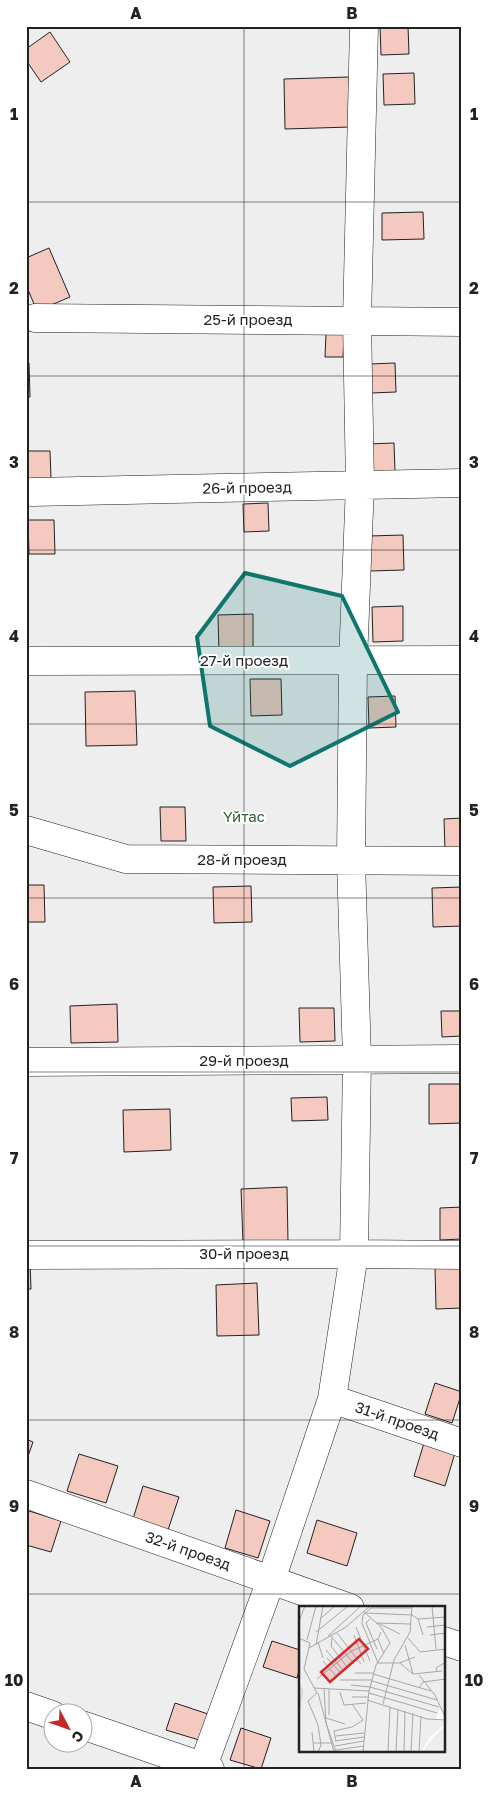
<svg xmlns="http://www.w3.org/2000/svg" width="488" height="1795" font-family="'Golos Text',sans-serif">
<rect width="100%" height="100%" fill="#fff"/>
<path fill="#eee" stroke="#6f6f6f" fill-rule="evenodd" d="M26 26H462V1769H26ZM300 1608H444V1751H300ZM52 1712H82V1742H52Z"/>
<path fill="#f3c9c0" stroke="#222" d="M380 26H408L409 54 381 55Z
M50 32 70 62 41 82 26 60V49Z
M414 73 415 104 384 105 383 74Z
M349 77 350 127 285 129 284 79Z
M423 212 424 239 382 240V213Z
M49 248 70 297 37 311 26 285V258Z
M326 333H344L343 357H325Z
M26 363H29L30 397H26Z
M395 363 396 392 371 393 370 364Z
M394 443 395 471 367 472V444Z
M26 451H50L51 478 26 479Z
M268 503 269 531 244 532 243 504Z
M28 520H54L55 554H29Z
M403 535 404 570 370 571 369 536Z
M403 606V641L373 642 372 607Z
M253 614V653L219 654 218 615Z
M250 679H281L282 715 251 716Z
M135 691 137 745 86 746 85 692Z
M395 696 396 727 369 728 368 697Z
M160 807H185L186 841H161Z
M462 818V851H445L444 819Z
M26 885H44L45 922H26Z
M251 886 252 922 214 923 213 887Z
M462 887V926L433 927 432 888Z
M117 1004 118 1042 71 1043 70 1006Z
M299 1008H334L335 1041 300 1042Z
M441 1011H462V1036L442 1037Z
M429 1084H462V1123L429 1124Z
M327 1097 328 1120 292 1121 291 1098Z
M170 1109 171 1150 124 1152 123 1110Z
M287 1187 288 1242 243 1243 241 1189Z
M462 1207V1239L440 1240V1208Z
M26 1262H30L31 1289H26Z
M435 1267H462V1308L436 1309Z
M257 1283 259 1335 217 1336 216 1285Z
M435 1383 462 1392 452 1423 425 1414Z
M26 1439 33 1442 26 1462Z
M424 1443 455 1453 445 1486 414 1476Z
M79 1454 118 1466 106 1503 67 1491Z
M143 1486 179 1497 168 1530 133 1519Z
M26 1510 61 1521 51 1552 26 1545Z
M236 1510 270 1521 258 1558 225 1548Z
M317 1520 357 1533 347 1566 307 1553Z
M272 1641 300 1650V1667L297 1678 263 1667Z
M175 1703 208 1714 199 1740 166 1730Z
M241 1728 271 1738 261 1769 230 1760Z"/>
<g fill="none" stroke-linecap="round" stroke-linejoin="round">
<defs>
<path id="minor" d="M35 318 462 322
M32 492 462 483
M26 661 462 660
M26 830 126 859 462 861
M26 1062 462 1059
M26 1255 354 1254 462 1255
M332 1399 462 1443
M26 1494 350 1608
M444 1641 462 1647
M26 1706 52 1715
M82 1725 210 1769
M202 1769 271 1580 332 1399 354 1254 357 1060 351 860 353 661 360 485 357 321 364 26"/>
</defs>
<use href="#minor" stroke="#222" stroke-width="29"/>
<use href="#minor" stroke="#fff" stroke-width="28"/>
</g>
<path fill="#0f766e" fill-opacity="0.2" stroke="#0f766e" stroke-width="4" stroke-linejoin="round" d="M245 573 342 596 398 712 290 766 210 726 197 637Z"/>
<path fill="none" stroke="#222" stroke-width="1" stroke-opacity="0.55" d="M244 26V1769M26 202H462M26 376H462M26 550H462M26 724H462M26 898H462M26 1072H462M26 1246H462M26 1420H462M26 1594H462"/>
<g text-anchor="middle" stroke-width="4" stroke-linejoin="round" paint-order="stroke">
<g font-size="15" fill="#222" stroke="#fff">
<text x="248" y="325">25-й проезд</text>
<text transform="translate(247 488) rotate(-1)" y="5">26-й проезд</text>
<text x="244" y="666">27-й проезд</text>
<text x="242" y="865">28-й проезд</text>
<text x="244" y="1066">29-й проезд</text>
<text x="244" y="1259">30-й проезд</text>
<text transform="translate(397 1421) rotate(19)" y="5">31-й проезд</text>
<text transform="translate(188 1551) rotate(19)" y="5">32-й проезд</text>
</g>
<g font-size="15" fill="#2f5e38" stroke="#fff">
<text x="244" y="822">Үйтас</text>
</g>
</g>
<g transform="translate(299 1606)">
<rect width="146" height="146" fill="#fff"/>
<path d="M0 0H146V110L142 101 136 114 146 115V118L131 131 122 146H0V105L4 84 0 80 3 76 0 72ZM146 120V146H123L135 130Z" fill="#eee"/>
<path fill="none" stroke="#d9d9d9" stroke-width="2.5" d="M0 81 3 84 0 103"/>
<path fill="none" stroke="#a7a7a7" stroke-width="1" d="M133 0 137 43M113 2H72L64 9 63 17 79 57H100L116 51M67 7 113 9 119 13 147 11M21 13 36 0M71 13 67 17 78 43M119 13 124 29M0 15 6 0M77 17 111 18M79 17 101 28M57 21 71 55M128 21 147 19M17 26 49 0M38 27 62 58M55 29 65 56M131 29 147 27M29 30 62 0M32 30 55 58M0 32 11 37 5 63 18 87 9 95 19 119 22 139 19 146M33 32 32 40 48 61M109 32 121 46 147 43M79 33 85 48M8 34 17 0M19 36 24 52M17 39 24 0M106 39 114 68M10 42 47 21 71 0M27 44 44 64M28 52 41 66M24 55 37 70M101 57 114 68M138 66 137 62 147 56M56 67H75M74 68 132 85M114 68 143 65M120 69 136 89 147 113M18 73 51 46 79 33 82 26M41 74H73M73 75 138 94M52 79 71 81M71 81 140 101M15 82 70 85M25 82 27 117 37 146M120 82 124 76 147 73M30 83V109M41 86 45 99 67 97M19 87 35 146M70 87 138 107M53 91H69M68 94 128 113 147 114M53 98 64 114M84 98 95 54 111 26 113 0M27 112 46 118M13 126 15 146M37 130 65 127M36 135 65 131M37 135 35 125 53 121 64 114M15 137H33M36 140 65 135M37 144 65 140M64 146 70 85 77 59 91 37 82 21 65 6M89 146 91 101M97 146 99 103M105 146 106 105M112 146 114 107M120 146 122 110"/>
<path fill="#d62828" fill-opacity="0.15" stroke="#d62828" stroke-width="2.5" d="M60 33 69 43 31 76 22 66Z"/>
<rect width="146" height="146" fill="none" stroke="#222" stroke-width="2.5"/>
</g>
<rect width="488" height="1795" fill="none" stroke="#ffffff" stroke-width="55"/>
<g transform="translate(68 1728) rotate(131)"><circle r="24" fill="#ffffff" stroke="#a7a7a7"/>
<path d="M0-4L9 19L0 12L-9 19Z" fill="#c62828"/>
<text y="-8" font-size="14" font-weight="bold" text-anchor="middle" fill="#222222">С</text>
</g>
<rect x="28" y="28" width="432" height="1740" fill="none" stroke="#222" stroke-width="2"/>
<g font-size="16" text-anchor="middle" font-weight="bold" fill="#222">
<text x="136" y="19">A</text>
<text x="352" y="19">B</text>
<text x="14" y="120">1</text>
<text x="474" y="120">1</text>
<text x="14" y="294">2</text>
<text x="474" y="294">2</text>
<text x="14" y="468">3</text>
<text x="474" y="468">3</text>
<text x="14" y="642">4</text>
<text x="474" y="642">4</text>
<text x="14" y="816">5</text>
<text x="474" y="816">5</text>
<text x="14" y="990">6</text>
<text x="474" y="990">6</text>
<text x="14" y="1164">7</text>
<text x="474" y="1164">7</text>
<text x="14" y="1338">8</text>
<text x="474" y="1338">8</text>
<text x="14" y="1512">9</text>
<text x="474" y="1512">9</text>
<text x="14" y="1686">10</text>
<text x="474" y="1686">10</text>
<text x="136" y="1787">A</text>
<text x="352" y="1787">B</text>
</g>
</svg>
